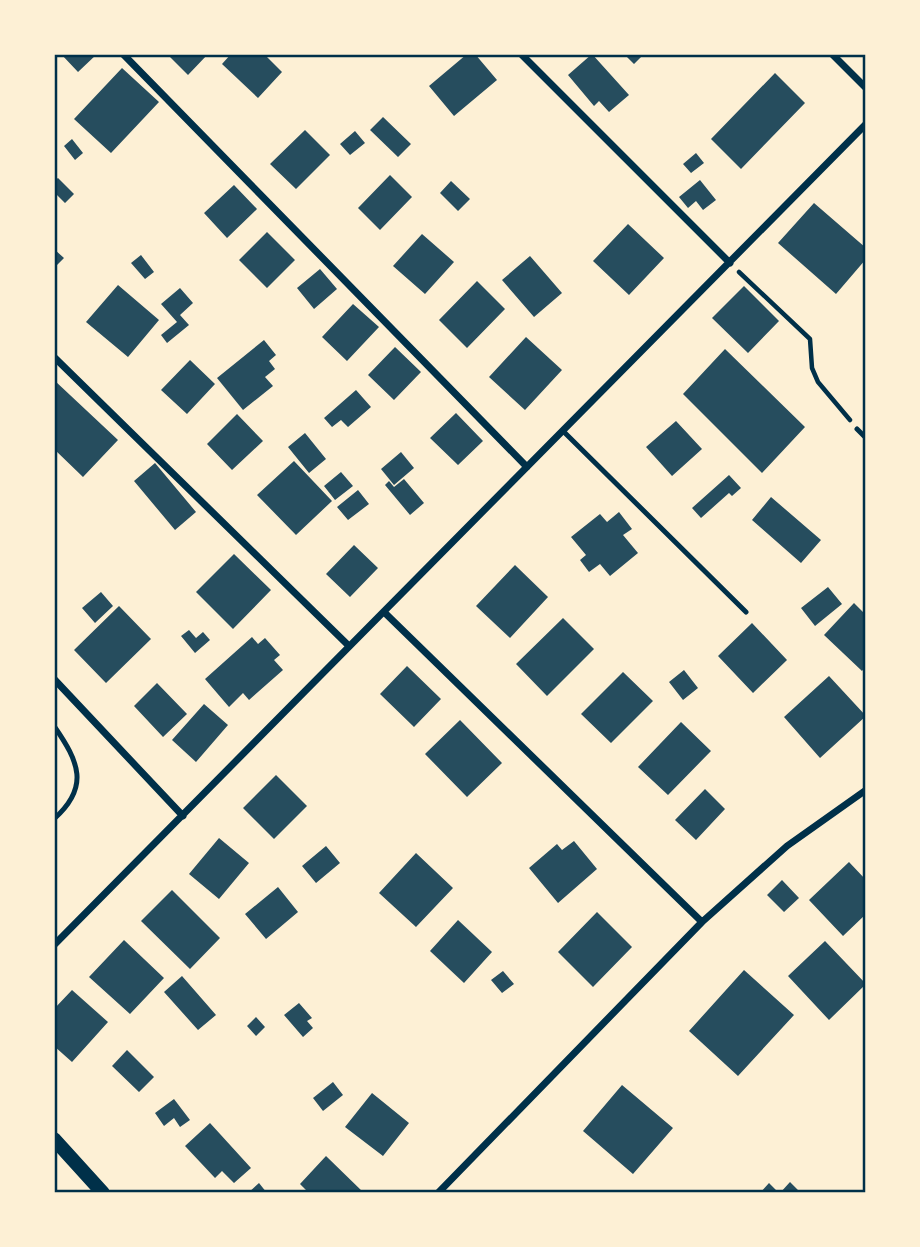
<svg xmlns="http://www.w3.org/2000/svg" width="920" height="1247" font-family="'Work Sans',sans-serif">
<rect width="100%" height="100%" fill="#fdf0d5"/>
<path fill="#264d5e" d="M61 54H97L78 72Z
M167 54H208L188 75Z
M231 54H264L282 72 258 98 222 64Z
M467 54H475L497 80 454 116 429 86Z
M592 54 629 95 609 112 599 101 594 106 568 75Z
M624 54H644L634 64Z
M122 68 159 102 111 153 74 119Z
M775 73 805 103 741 169 711 139Z
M383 117 411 144 398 157 370 130Z
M305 130 330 155 296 189 270 164Z
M355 131 365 143 350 155 340 144Z
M72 139 83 153 75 160 64 146Z
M696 153 704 163 691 173 683 164Z
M390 175 412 197 380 230 358 208Z
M58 178 74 194 65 203 54 192V181Z
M700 180 716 200 703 210 696 201 688 208 679 197Z
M451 181 470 199 458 211 440 193Z
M234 185 257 209 227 238 204 213Z
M814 203 866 248V259L836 294 778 243Z
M628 224 664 258 629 295 593 261Z
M267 232 295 260 267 288 239 260Z
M422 234 454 262 425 294 393 266Z
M54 249 64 258 54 268Z
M141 255 154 272 145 279 131 263Z
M530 256 562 293 534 317 502 280Z
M320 269 337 289 314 309 297 288Z
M477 281 505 309 467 348 439 320Z
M118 285 159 320 128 357 86 322Z
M744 286 779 321 748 353 712 318Z
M180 288 193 303 180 315 189 325 167 343 161 335 177 322 161 304Z
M353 304 379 327 347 361 322 337Z
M526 337 562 370 525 410 489 377Z
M264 340 276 355 269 361 275 369 265 377 273 386 243 410 217 378Z
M395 347 421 372 394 400 368 375Z
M725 349 805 427 762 473 683 394Z
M190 360 215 384 187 414 161 390Z
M54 380 118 440 83 477 54 449Z
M356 390 371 407 348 427 341 420 332 427 324 418Z
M456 413 483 441 458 465 430 438Z
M237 414 263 441 232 470 207 444Z
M676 421 702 449 672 476 646 447Z
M305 433 326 459 309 473 288 447Z
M401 452 414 468 394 485 381 469Z
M294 461 332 501 296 535 257 495Z
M155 463 196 512 175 530 134 481Z
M341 472 353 486 335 500 324 486Z
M729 475 741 488 732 496 729 493 701 518 692 508Z
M404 479 424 503 410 515 385 485 389 481 394 487Z
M358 490 369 504 348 520 337 507Z
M771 497 821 540 801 563 752 520Z
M619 512 632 529 623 535 638 553 610 576 600 564 589 572 580 560 586 555 571 537 600 514 607 522Z
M354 545 378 568 350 597 326 574Z
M234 554 271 590 233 629 196 592Z
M515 565 548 597 510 638 476 606Z
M828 587 842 604 815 626 801 608Z
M101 592 113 606 95 623 82 608Z
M854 603 866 615V666L862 671 824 635Z
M119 606 151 639 106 683 74 650Z
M563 618 594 649 547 696 516 664Z
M752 623 787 660 753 693 718 656Z
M189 630 196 638 203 632 210 640 195 653 181 636Z
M252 637 258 644 265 638 280 655 274 660 283 670 249 700 243 693 229 707 205 679Z
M407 666 441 699 414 727 380 694Z
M684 670 698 688 683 700 669 682Z
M623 672 653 701 611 743 581 714Z
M829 676 866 716 820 758 784 717Z
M157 683 187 714 163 737 134 706Z
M204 704 228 725 196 762 172 740Z
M460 720 502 763 467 797 425 754Z
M681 722 711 751 668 795 638 767Z
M276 775 307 806 274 839 243 808Z
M705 789 725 809 696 840 675 820Z
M219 838 249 863 219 899 189 874Z
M574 841 597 869 558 903 529 868 557 844 562 850Z
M326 846 340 863 316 883 302 866Z
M416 853 453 888 416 927 379 893Z
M849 862 866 880V914L843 936 809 900Z
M782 880 799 898 784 912 767 895Z
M278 887 298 912 266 939 245 914Z
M172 890 220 938 190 969 141 921Z
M597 912 632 947 593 987 558 952Z
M458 920 492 952 464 983 430 951Z
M124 940 164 978 130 1014 89 977Z
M825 941 866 984 829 1020 788 976Z
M744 970 794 1015 738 1076 689 1031Z
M503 971 514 984 502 993 491 980Z
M182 976 216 1015 198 1030 164 992Z
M72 990 108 1022 72 1062 54 1046V1009Z
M299 1003 312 1018 307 1021 313 1028 303 1037 284 1015Z
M256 1017 265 1027 256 1036 247 1026Z
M127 1050 154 1077 139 1092 112 1066Z
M333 1082 343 1095 323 1111 313 1098Z
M622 1085 673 1128 633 1174 583 1131Z
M372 1093 409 1123 383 1156 345 1127Z
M174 1099 190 1120 180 1127 174 1118 164 1126 155 1113Z
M210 1123 251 1168 234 1183 222 1171 215 1178 185 1146Z
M326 1156 364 1193H309L300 1184Z
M790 1182 801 1193H780Z
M259 1183 267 1193H248Z
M769 1183 779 1193H760Z"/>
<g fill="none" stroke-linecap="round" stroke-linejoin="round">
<path stroke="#003049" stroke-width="4.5" d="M739 272 810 339 812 368 818 382 850 420"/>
<path stroke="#003049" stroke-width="5" d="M857 429 866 438
M563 431 746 612
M54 726C79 762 90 787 54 819"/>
<path stroke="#003049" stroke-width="7" d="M123 54 527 467
M521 54 730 263
M832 54 866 88
M54 357 349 646
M384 612 702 922
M54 679 183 816
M54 945 866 124
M438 1193 702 922 787 846 866 790"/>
<path stroke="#003049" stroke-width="14" d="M54 1139 103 1193"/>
</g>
<rect width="920" height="1247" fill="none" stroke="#fdf0d5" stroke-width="112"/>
<rect x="56" y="56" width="808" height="1135" fill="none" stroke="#003049" stroke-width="2.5"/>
</svg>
